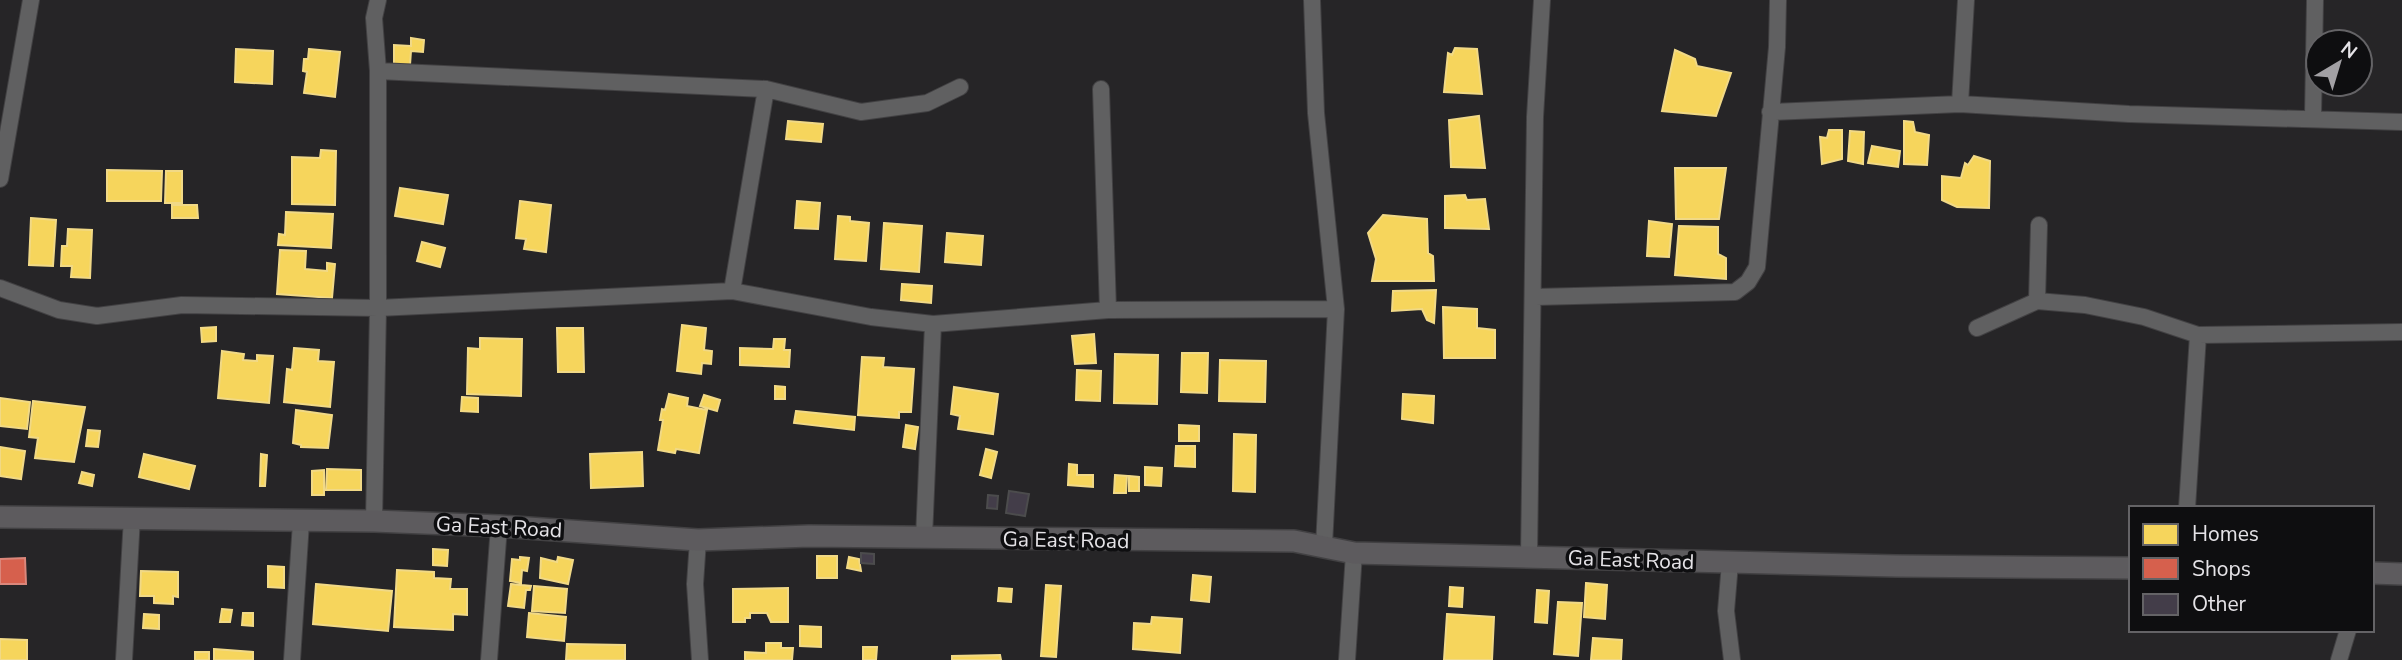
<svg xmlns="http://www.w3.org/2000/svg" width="2402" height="660" font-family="'Nunito Sans',sans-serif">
<rect width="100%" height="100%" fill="#262527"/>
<path fill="#f6d55c" stroke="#f1d986" stroke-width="2" d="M411 38 424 40 423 52 411 51 410 65H394V45L411 46Z
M1455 48 1477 49 1482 94 1444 92 1448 53 1452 55Z
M236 49 273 51 272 84 235 82Z
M309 49 340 52 335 97 304 93 307 72 303 71 304 59H308Z
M1675 50 1695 59 1697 66 1731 73 1716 116 1662 111Z
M1479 116 1485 168 1451 167 1449 120Z
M788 121 823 124 821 142 786 139Z
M1904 121 1913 122 1915 132 1929 135 1927 165 1904 164Z
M1829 130H1842V159L1822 164 1820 137 1827 138Z
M1850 131 1864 132 1863 164 1848 161Z
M1872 146 1900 151 1898 167 1868 163Z
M321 150 336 151 335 205 292 204V157L320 158Z
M1974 156 1990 161 1989 208 1957 207 1942 200V176L1961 178 1965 163 1968 165Z
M1675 168H1726L1719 219H1676Z
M107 170 162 171 161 201H107Z
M166 171H182V203H165Z
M400 188 448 195 443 224 395 216Z
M1465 195 1467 200 1485 199 1489 229 1445 228V196Z
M520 201 551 205 546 252 524 249 526 239 516 238Z
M797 201 820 203 818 229 795 228Z
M172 205H197L198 218H172Z
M286 212 333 214 331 248 278 245 279 234 285 235Z
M1383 215 1427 219 1428 253 1433 256 1434 281H1372L1376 259 1368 233Z
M838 216 850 217V221L869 223 866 261 835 259Z
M31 218 56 220 53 266 29 265Z
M1649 221 1672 224 1669 257 1647 256Z
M884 223 922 226 919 272 881 269Z
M1679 226 1718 227V254L1726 258V279L1675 275Z
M68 229 92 230 90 278 71 277 72 266H61L62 246H67Z
M947 233 983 236 981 265 945 262Z
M422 242 445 248 440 267 417 261Z
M280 250 306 251 305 269 327 271V263L335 264 332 298 277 294Z
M902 284 932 286 931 303 901 300Z
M1436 290 1434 323 1427 320 1422 309 1392 311 1393 291Z
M1443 307 1477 309V328L1495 330V358H1444Z
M682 325 706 328 704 350 712 351 711 364 702 363 701 374 677 371Z
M216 327V341L202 342 201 328Z
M557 328H583L584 372H558Z
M1094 334 1096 363 1075 364 1072 336Z
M480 338 522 339 521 396 467 394 468 348 480 349Z
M774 339H785L784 350H790L789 367 740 365V348L773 349Z
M294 348 319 350 318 361 334 362 330 407 284 402 287 369 292 370Z
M222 351 244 354 243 360 257 361V355L273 356 269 403 218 398Z
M1182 353H1208L1207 393 1181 392Z
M1115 354 1158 355 1157 404 1114 403Z
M862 357 884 358 883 367 914 369 911 412H899V418L858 415Z
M1220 360 1266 361 1265 402 1219 401Z
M1077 370 1101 371 1100 401 1076 400Z
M775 386 785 387V399H775Z
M954 387 998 394 993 434 958 429 960 416 951 414Z
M669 394 688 398 687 406 707 410 699 453 676 449 675 453 658 450 663 420H660L662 409 665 410Z
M1403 394 1434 396 1433 423 1402 419Z
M704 395 720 400 717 411 700 406Z
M462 397 478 398V412L461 411Z
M0 398 30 402 27 429 0 426Z
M33 401 85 407 74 462 35 458 38 438 29 437Z
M296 410 332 415 328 448 301 447V445L293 443Z
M796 411 855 417 854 430 794 423Z
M906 425 918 427 915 449 903 447Z
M1179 425 1199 426V441H1179Z
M88 430 100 431 98 447 86 446Z
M1234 434 1256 435 1255 492 1233 491Z
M1176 446H1195V467L1175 466Z
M0 447 25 451 21 479 0 476Z
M986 449 997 452 991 478 980 475Z
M642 452 643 486 591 488 590 454Z
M144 454 195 466 189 489 139 477Z
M261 454 267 455 265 486H260Z
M1069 464 1077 465V475H1093V487L1068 485Z
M1145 467 1162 468 1161 486 1145 485Z
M327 469 361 470V490H326Z
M324 470V495H312V471Z
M82 472 94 475 92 486 79 483Z
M1115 475 1127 476 1126 493H1114Z
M1129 476 1139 477V491H1129Z
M433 549 448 550 447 566 433 565Z
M817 556H837V578H817Z
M520 557 529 558 527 571 522 570 521 583 510 581 512 559 520 560Z
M558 557 573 560 568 584 540 578 541 558 557 562Z
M849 557 859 559 861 571 847 568Z
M268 566 284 567V588L268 587Z
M397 570 434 572V578L451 579 450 589H467V615L453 614V630L394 627Z
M141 571 178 572V597L173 596V604L154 603V596H140Z
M1193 575 1211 577 1209 602 1191 600Z
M1586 583 1607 585 1605 619 1584 617Z
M316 584 392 591 388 631 313 624Z
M511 584 531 586 530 590H526L524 608 508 606Z
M1046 585 1061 586 1056 657 1041 656Z
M534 586 567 589 565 613 532 611Z
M1450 587 1463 588 1462 607 1449 606Z
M788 588V622H771L767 613H750V618H745V622H733V589Z
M999 588 1012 589 1011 602 998 601Z
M1537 590 1549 591 1547 623 1535 622Z
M1558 602 1582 603 1578 656 1554 654Z
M222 609 232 610 230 622H220Z
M243 613H253V626L242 625Z
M529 613 566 617 564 641 527 637Z
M144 614 159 615V629L143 628Z
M1447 614 1494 617 1492 660H1444Z
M1152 617 1182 619 1180 653 1133 649 1134 623 1151 624Z
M800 626 821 627V647L800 646Z
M1593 638 1622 640 1621 660H1591Z
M0 639 27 640V660H0Z
M766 643H781V648H793L792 660H745V652L766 653Z
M567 644 625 645V660H566Z
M863 647H877L876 660H863Z
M214 649 253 652V660H214Z
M195 652H209V660H195Z
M1000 655 1001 660H952V656Z"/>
<path fill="#d6604d" stroke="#da877b" stroke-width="2" d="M25 558 26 584H0V559Z"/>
<path fill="#433d49" stroke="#4c4c4d" stroke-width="2" d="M1009 491 1029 494 1025 516 1006 513Z
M988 495 998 496 997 509 987 508Z
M861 553 874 554V564L861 563Z"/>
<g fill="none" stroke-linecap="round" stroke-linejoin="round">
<defs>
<path id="street" d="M1312 0 1316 113 1336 309 1324 546
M378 71 766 89 861 112 927 103 960 87
M766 89 732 291 871 317 933 324 924 538
M1101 89 1108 310
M1960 104 1966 0
M1770 112 1960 104 2129 114 2402 122
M2313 117 2315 0
M0 179 31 0
M0 288 59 310 97 316 182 305 378 308 732 291
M1535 297 1735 292 1748 282 1757 267 1777 47 1778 0
M2037 301 2039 225
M933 324 1108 310 1336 309
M1977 328 2037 301 2085 305 2144 317 2198 335 2402 332
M2187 508 2198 335
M374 521 378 308V71L374 18 378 0
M698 540 695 584 700 660
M1529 557 1535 117 1542 0
M1730 563 1726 611 1732 660
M124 660 132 517
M292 660 301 522
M489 660 499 526
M1347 660 1354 553
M2339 660 2348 630"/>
<path id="secondary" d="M0 517 374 521 499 526 698 540 809 536 1294 541 1354 553 1897 566 2131 568
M2372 573 2402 574"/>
</defs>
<use href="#street" stroke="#424143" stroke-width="18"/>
<use href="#secondary" stroke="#424143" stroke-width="24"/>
<use href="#street" stroke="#606061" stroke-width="16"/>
<use href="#secondary" stroke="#5d5b5e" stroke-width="21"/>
</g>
<g text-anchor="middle" stroke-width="7" stroke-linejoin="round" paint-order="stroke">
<g font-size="21" fill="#e5e3e7" stroke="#0e0e10">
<text transform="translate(499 527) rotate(3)" y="7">Ga East Road</text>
<text transform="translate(1066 540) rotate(1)" y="7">Ga East Road</text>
<text transform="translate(1631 560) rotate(2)" y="7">Ga East Road</text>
</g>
</g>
<rect x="2129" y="506" width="245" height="126" fill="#0e0e10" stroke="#646366" stroke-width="2"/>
<rect x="2143" y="524" width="35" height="21" fill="#f6d55c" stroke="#646366" stroke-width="2"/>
<text x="2192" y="541" font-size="21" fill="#e5e3e7">Homes</text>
<rect x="2143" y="558" width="35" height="21" fill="#d6604d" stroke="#646366" stroke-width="2"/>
<text x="2192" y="576" font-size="21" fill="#e5e3e7">Shops</text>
<rect x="2143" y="594" width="35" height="21" fill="#433d49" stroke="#646366" stroke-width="2"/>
<text x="2192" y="611" font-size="21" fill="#e5e3e7">Other</text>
<g transform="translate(2339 63) rotate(38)"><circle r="33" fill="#0e0e10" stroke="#646366" stroke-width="2"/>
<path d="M0-5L12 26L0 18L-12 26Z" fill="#a2a0a4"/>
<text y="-10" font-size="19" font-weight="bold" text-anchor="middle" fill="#e5e3e7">N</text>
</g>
</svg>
